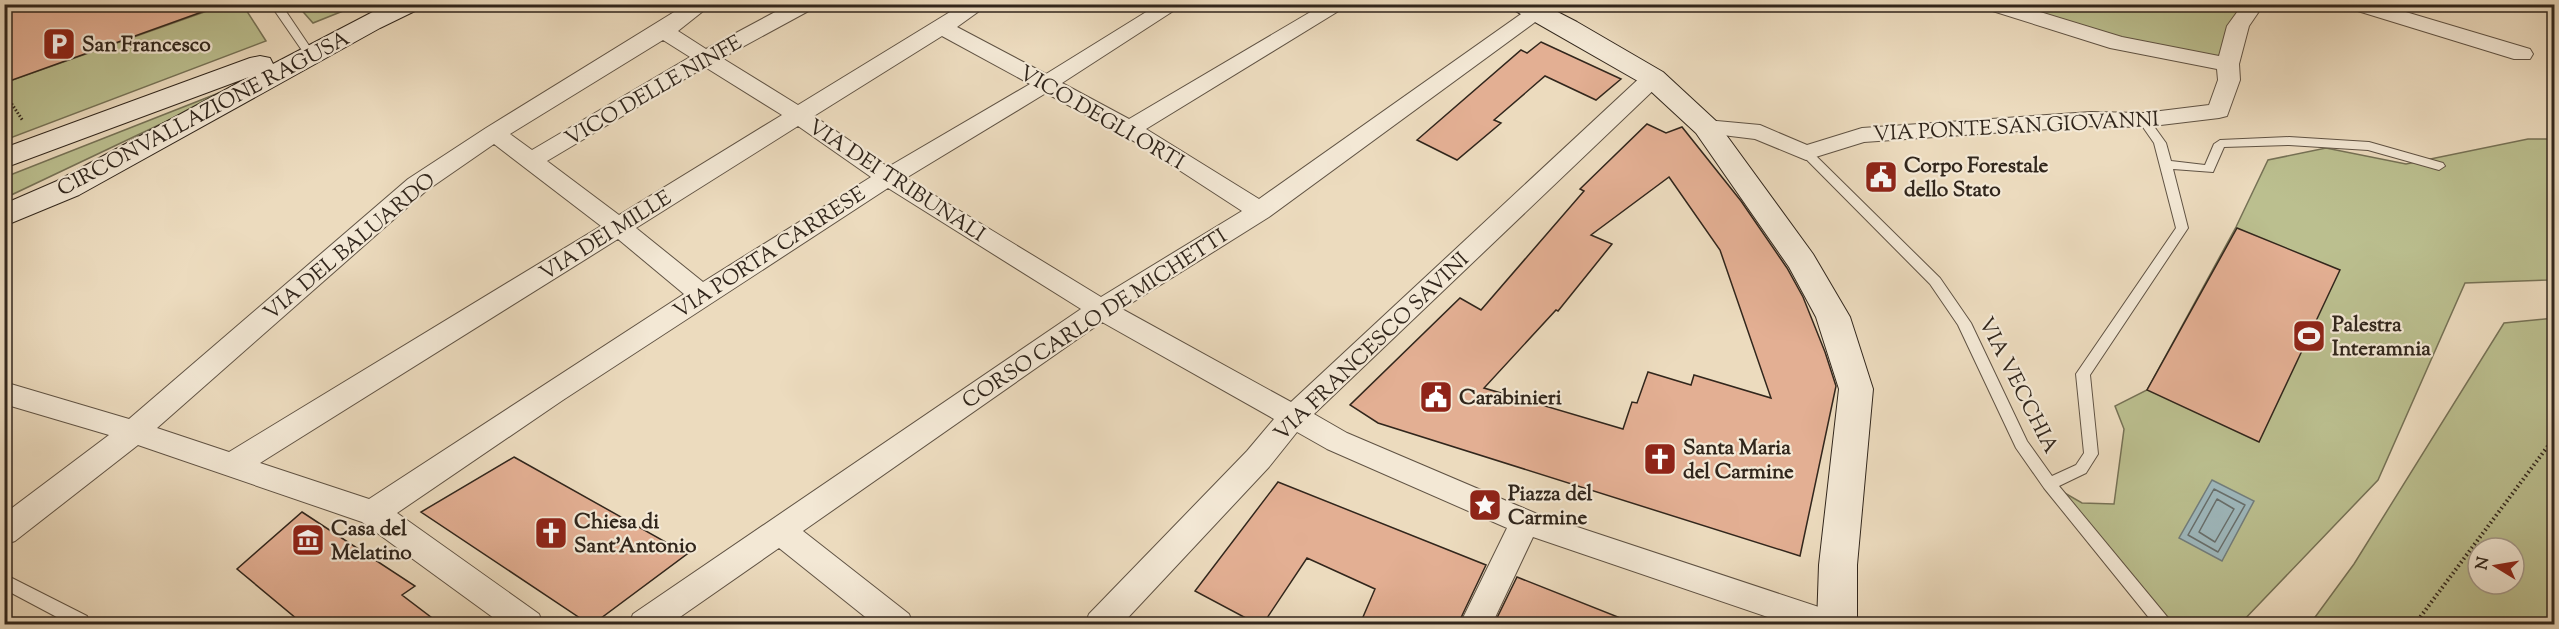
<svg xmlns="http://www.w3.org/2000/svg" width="2559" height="629" font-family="'Sorts Mill Goudy',serif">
<rect width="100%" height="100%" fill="#ecdbbe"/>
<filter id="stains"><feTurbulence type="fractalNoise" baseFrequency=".00333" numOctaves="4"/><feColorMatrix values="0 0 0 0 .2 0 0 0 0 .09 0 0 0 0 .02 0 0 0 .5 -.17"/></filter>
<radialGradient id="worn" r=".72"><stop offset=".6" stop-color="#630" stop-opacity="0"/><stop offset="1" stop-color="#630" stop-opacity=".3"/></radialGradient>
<path fill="#bbbf8f" stroke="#767256" stroke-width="1.5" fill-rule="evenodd" d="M1996 4 2254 5 2228 64 2180 56Z
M224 5H243L266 41 5 140 4 83Z
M358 5 313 23 297 5 358 4Z
M262 76 7 197 5 177Z
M2528 139H2554V274L2547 280 2465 283 2378 480 2240 624H2163L2049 484 2082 503 2114 504 2124 429 2115 406 2147 390 2236 227 2268 160 2326 148 2406 164Z
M2554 318V624H2310L2354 564 2504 323ZM2478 548H2514V584H2478Z"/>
<path fill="#9eb8bd" stroke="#727e7d" stroke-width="1.5" d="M2212 480 2254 501 2222 561 2179 538Z"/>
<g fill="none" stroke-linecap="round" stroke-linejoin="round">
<path stroke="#686f6c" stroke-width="1.5" d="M2214 489 2245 505 2218 552 2188 535Z
M2217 499 2234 509 2215 542 2199 532Z"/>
</g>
<path fill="#e3af93" stroke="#31261c" stroke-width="1.5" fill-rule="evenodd" d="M4 4H212L213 8 4 83Z
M1541 42 1621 79 1596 100 1545 76 1494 120 1501 123 1457 160 1417 140 1521 50 1527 53Z
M1647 124 1666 133 1682 127 1741 201 1787 268 1803 297 1825 352 1836 386 1800 556 1378 423 1350 405 1460 298 1481 310 1584 191 1580 189ZM1669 177 1720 250 1771 398 1694 375 1691 385 1648 372 1637 403 1632 402 1623 429 1484 388 1556 310 1558 311 1612 244 1591 235Z
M2237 228 2340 270 2259 442 2147 390Z
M514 457 687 554 593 624H589L421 512Z
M1278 482 1486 565 1458 624H1360L1375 589 1307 558 1263 624H1257L1195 591Z
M302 512 415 586 402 595 440 624H303L237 569Z
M1517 577 1633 623V624H1494Z"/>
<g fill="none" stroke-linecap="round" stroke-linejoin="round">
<defs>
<path id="lane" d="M270 4H281L310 47 309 49H301Z
M2144 116 2148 118 2166 143 2171 161 2205 165 2214 144 2220 140 2289 137 2369 142 2443 163 2445 166 2439 170 2368 150 2289 145 2224 147 2213 172 2173 169 2188 228 2090 375 2098 454 2086 473 2059 486 2169 619 2171 624H2154L2044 488 2016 448 1958 325 1930 284 1800 153 1802 150H1810L1940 278 1971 323 2027 441 2052 476 2076 465 2084 453 2076 374 2176 228 2154 143 2138 120Z
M4 574 87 616 89 621 88 624H68V623L4 589Z"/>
<path id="street" d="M687 4H712L678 31 706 49 790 4H817L814 8 722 58 798 105 963 4H989L957 27 1046 74 1159 4H1184L1062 83 1129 119 1324 4H1350L1146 129 1259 199 1528 9H1542L1546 13 1542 17 1269 217 1122 309 1291 402 1645 73H1661L1664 78 1661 83 1314 414 1347 433 1535 513 1840 614 1844 624H1788L1533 537 1492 624H1460L1507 528 1327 449 1297 432 1269 467 1122 624H1085L1089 614 1247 451 1274 419 1102 322 803 531 909 614 913 624H874L779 548 670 624H629L633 614 1081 309 888 188 563 400 397 513 539 614 543 624H502L362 522 138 445 15 541 4 545V514L109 435 4 404V382L129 419 408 179 486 128ZM942 36 1030 84 888 167 814 116ZM663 40 690 57 532 150 510 134ZM705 67 782 115 619 215 547 161ZM1046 93 1139 144 1242 211 1101 297 906 178ZM798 126 871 177 703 282 636 228ZM494 144 601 226 229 452 157 428 426 191ZM618 239 684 294 369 499 260 463Z
M1980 4H2014L2122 37 2219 56 2227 26 2243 4H2264L2249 26 2239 64 2240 80 2227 116 2219 118 2144 127 2091 126 1864 142 1806 160 1755 139 1698 132 1694 127 1698 122 1706 120 1760 125 1807 145 1862 128 2091 112 2144 113 2209 105 2218 80 2217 69 2110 48 1983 8Z
M2345 4H2379L2530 49 2533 54 2530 59H2514L2348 8Z"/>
<path id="secondary" d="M388 4H422L419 9 380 28 79 195 4 226V204L57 181 249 77 4 168V148L250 58 260 56 270 58 273 64Z
M1509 4H1542L1577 22 1663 72 1716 121 1813 254 1850 317 1873 389 1857 565V624H1817L1819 565 1839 389 1816 317 1789 267 1696 133 1643 84 1512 9Z"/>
</defs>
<use href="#lane" stroke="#605344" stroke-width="2"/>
<use href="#street" stroke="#605344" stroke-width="2"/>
<use href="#secondary" stroke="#31261c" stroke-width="2"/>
<path stroke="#31261c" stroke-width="3" stroke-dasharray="1.5 2" stroke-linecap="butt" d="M4 92 23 121"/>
<path stroke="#31261c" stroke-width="4" stroke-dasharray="1.5 3" stroke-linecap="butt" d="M2415 624 2554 438"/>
<use href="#lane" fill="#f3e8d5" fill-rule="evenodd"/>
<use href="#street" fill="#f3e8d5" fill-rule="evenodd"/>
<use href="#secondary" fill="#f3e8d5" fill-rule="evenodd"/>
</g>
<defs>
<symbol id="parking-square" viewBox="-11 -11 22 22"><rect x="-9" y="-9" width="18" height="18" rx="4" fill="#8f2418" stroke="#f3e8d5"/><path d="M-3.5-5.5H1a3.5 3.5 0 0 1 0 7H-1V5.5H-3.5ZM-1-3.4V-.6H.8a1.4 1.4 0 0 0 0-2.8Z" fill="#fff"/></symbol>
<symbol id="civic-square" viewBox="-11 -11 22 22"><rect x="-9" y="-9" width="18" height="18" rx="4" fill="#8f2418" stroke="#f3e8d5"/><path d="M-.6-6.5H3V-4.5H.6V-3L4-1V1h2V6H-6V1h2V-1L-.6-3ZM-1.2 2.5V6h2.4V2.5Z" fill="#fff"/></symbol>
<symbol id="stadium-square" viewBox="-11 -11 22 22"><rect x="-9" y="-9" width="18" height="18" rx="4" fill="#8f2418" stroke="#f3e8d5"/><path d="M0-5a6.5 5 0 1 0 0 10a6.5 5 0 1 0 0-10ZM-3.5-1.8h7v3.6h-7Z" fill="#fff"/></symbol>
<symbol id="church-square" viewBox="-11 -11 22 22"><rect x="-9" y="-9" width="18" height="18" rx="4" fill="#8f2418" stroke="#f3e8d5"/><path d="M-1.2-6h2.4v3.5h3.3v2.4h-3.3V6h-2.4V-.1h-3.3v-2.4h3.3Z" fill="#fff"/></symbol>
<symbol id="sight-square" viewBox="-11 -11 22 22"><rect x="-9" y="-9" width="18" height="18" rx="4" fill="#8f2418" stroke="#f3e8d5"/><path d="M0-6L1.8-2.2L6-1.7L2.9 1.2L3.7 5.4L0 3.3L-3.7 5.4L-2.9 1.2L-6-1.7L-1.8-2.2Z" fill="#fff"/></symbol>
<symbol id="museum-square" viewBox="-11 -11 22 22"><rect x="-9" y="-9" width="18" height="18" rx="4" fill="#8f2418" stroke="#f3e8d5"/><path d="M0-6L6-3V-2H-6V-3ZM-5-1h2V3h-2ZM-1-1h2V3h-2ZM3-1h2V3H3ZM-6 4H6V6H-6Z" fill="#fff"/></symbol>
</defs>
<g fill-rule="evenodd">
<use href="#parking-square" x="40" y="25" width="38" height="38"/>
<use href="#civic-square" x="1862" y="158" width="38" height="38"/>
<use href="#stadium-square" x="2290" y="317" width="38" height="38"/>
<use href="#civic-square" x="1417" y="378" width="38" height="38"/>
<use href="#church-square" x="1641" y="440" width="38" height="38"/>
<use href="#sight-square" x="1466" y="486" width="38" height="38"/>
<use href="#church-square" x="532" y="514" width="38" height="38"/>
<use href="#museum-square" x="289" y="521" width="38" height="38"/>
</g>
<g text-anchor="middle" stroke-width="4.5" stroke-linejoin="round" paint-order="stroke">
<g font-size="21" font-weight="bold" fill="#31261c" stroke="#f3e8d5" text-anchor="start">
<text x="82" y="51">San Francesco</text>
<text x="1904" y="172">Corpo Forestale<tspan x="1904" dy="24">dello Stato</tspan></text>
<text x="2332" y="331">Palestra<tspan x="2332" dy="24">Interamnia</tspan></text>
<text x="1459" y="404">Carabinieri</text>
<text x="1683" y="454">Santa Maria<tspan x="1683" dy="24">del Carmine</tspan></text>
<text x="1508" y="500">Piazza del<tspan x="1508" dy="24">Carmine</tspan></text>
<text x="574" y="528">Chiesa di<tspan x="574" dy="24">Sant'Antonio</tspan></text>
<text x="331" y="535">Casa del<tspan x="331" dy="24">Melatino</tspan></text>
</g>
<g font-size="21" fill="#31261c" stroke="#f3e8d5">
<text transform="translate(653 90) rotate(-30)" y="7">VICO DELLE NINFE</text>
<text transform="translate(203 113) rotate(-28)" y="7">CIRCONVALLAZIONE RAGUSA</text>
<text transform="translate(1102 117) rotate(30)" y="7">VICO DEGLI ORTI</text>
<text transform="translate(2016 126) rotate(-3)" y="7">VIA PONTE SAN GIOVANNI</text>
<text transform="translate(897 180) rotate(33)" y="7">VIA DEI TRIBUNALI</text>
<text transform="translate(605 235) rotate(-32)" y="7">VIA DEI MILLE</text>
<text transform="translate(349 246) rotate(-40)" y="7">VIA DEL BALUARDO</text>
<text transform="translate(769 252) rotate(-33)" y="7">VIA PORTA CARRESE</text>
<text transform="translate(1094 318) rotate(-33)" y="7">CORSO CARLO DE MICHETTI</text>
<text transform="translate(1371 346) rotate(-44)" y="7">VIA FRANCESCO SAVINI</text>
<text transform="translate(2019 385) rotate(63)" y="7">VIA VECCHIA</text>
</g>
</g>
<rect width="2559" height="629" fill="none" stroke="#ecdbbe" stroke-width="24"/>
<rect x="6" y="6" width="2547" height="617" fill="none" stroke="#31261c" stroke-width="3"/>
<rect x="12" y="12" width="2535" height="605" fill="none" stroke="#31261c" stroke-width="1.5"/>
<g transform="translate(2496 566) rotate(281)"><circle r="28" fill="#f3e8d5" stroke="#a59a8b" stroke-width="1.5"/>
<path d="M0-4.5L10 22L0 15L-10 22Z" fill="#8f2418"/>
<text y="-9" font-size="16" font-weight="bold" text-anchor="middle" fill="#31261c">N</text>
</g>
<rect width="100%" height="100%" filter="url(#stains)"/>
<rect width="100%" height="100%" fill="url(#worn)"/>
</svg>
